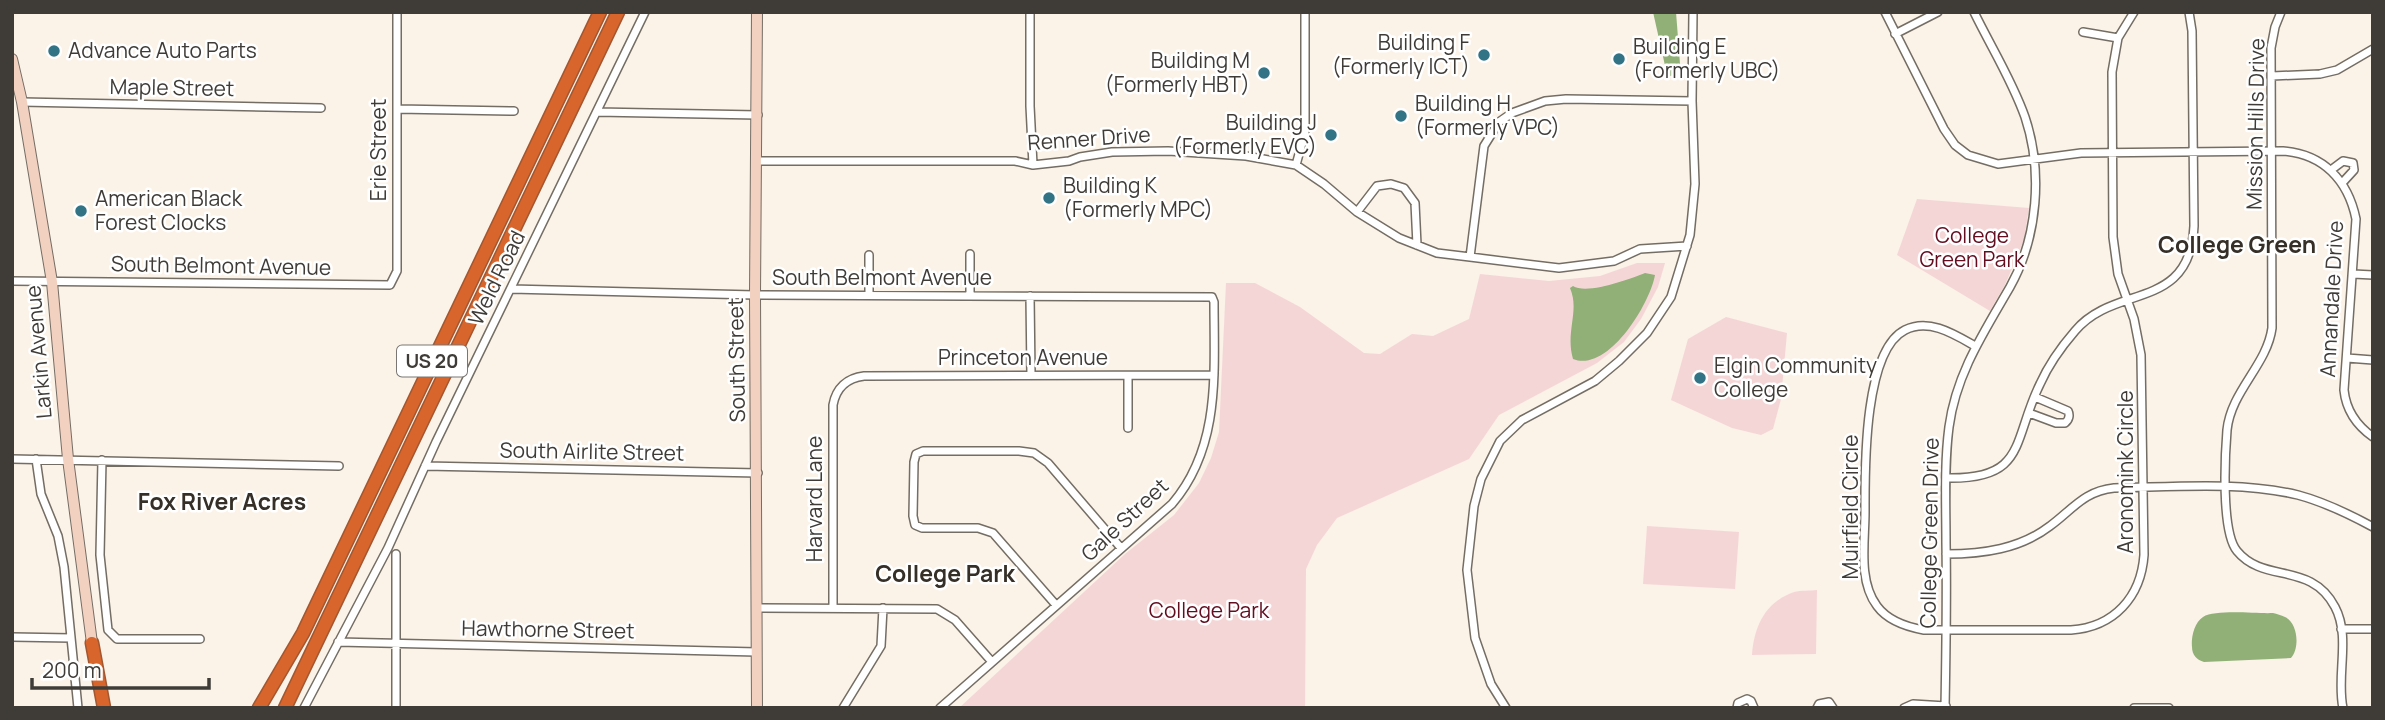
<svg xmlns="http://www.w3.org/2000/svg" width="2385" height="720" font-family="Manrope,sans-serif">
<rect width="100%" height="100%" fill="#fbf2e8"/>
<path fill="#f5d6d7" d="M1917 199 2029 208 2024 240 2005 285 1990 311 1897 255Z
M1637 263H1665L1658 287 1641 319 1624 342 1597 363 1499 415 1469 459 1337 518 1317 545 1306 569 1305 708H959L1125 554 1174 515 1199 483 1211 458 1219 432 1226 283H1255L1300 307 1364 353 1380 354 1412 334 1433 336 1469 319 1480 274 1549 281 1600 276Z
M1726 317 1787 333 1781 399 1773 429 1761 435 1732 428 1671 400 1688 339Z
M1647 526 1739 532 1735 589 1643 584Z
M1817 590 1816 654 1752 655C1754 627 1765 602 1794 592 1801 590 1810 591 1817 590Z"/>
<path fill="#90b077" d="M1653 12H1676L1680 64 1675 75 1670 76 1666 70Z
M1645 273 1655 275C1650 304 1608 373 1573 359 1565 332 1580 311 1570 288L1573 286C1587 295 1630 279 1645 273Z
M2273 613C2277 614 2281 615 2285 617 2298 623 2300 648 2291 658L2204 662C2197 660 2192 655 2192 647 2191 638 2194 623 2203 617 2216 609 2257 614 2273 613Z"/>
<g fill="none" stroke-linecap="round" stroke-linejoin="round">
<defs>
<path id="street" d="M1030 12V106L1033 165
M1885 12 1944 129 1955 145 1968 155 1998 164 2081 153 2283 151C2323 154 2348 180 2356 219L2344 390C2346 410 2356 425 2373 437
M2281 12 2275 27 2271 48 2272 328C2267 365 2231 391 2227 430 2225 455 2221 532 2237 551 2264 584 2311 561 2335 607 2351 637 2336 676 2343 708
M2083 32 2118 38
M1895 34 1938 12
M2272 76 2320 74 2337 70 2373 49
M22 102 321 108
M397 109 514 111
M597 112 758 115
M757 161H1015L1033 165 1069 161 1080 157 1112 152 1168 151 1246 156 1296 165 1324 184 1357 212 1399 238 1437 253 1470 257 1559 268 1614 261 1640 249 1687 246
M1296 165 1305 132V12
M2331 170 2343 161 2353 163 2354 170 2343 182
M1357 212 1377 186 1391 184 1404 188 1415 203 1417 245
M1470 257 1484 146 1499 122 1512 113 1545 101 1566 99 1692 101
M2353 274 2373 275
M12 281 390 285 397 271V12
M511 289 755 295 1212 297 1214 302C1214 373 1221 447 1172 504L940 708
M869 295V255
M970 295V254
M1030 296 1031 375
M1975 346C1954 334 1929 318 1905 330 1863 351 1865 472 1865 512 1865 542 1858 581 1877 606 1888 621 1907 627 1924 630H2071C2114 627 2141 597 2144 555L2141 355 2134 319 2118 274 2113 237 2112 72 2118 38 2134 12
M2347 358 2373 360
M2029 413 2056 423H2065C2069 420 2070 415 2068 411L2035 397
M1128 428V376
M12 459 339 466
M36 459 41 494 58 536 64 567 78 708
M102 460 100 555 108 630 117 639H200
M425 466 758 473
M1946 478C2027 480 2012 441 2040 384 2048 366 2062 346 2075 331 2115 283 2190 312 2194 226L2192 31 2189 12
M396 554V708
M1946 554C1983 554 2020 549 2050 526 2072 510 2084 491 2114 488 2173 487 2241 481 2298 495 2324 502 2349 514 2373 527
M1056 605 993 533 978 528H922L915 525 913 516 914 462 916 454 923 451H1019L1034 453 1048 463 1121 548
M758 608 937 609 955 620 992 662
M833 608V405C836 388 847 378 864 376L1214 375
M2341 629H2373
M12 637 71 638
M338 642 757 652
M304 708 388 548 436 442 645 12
M843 708 881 646 883 608
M1506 708 1491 684 1475 638 1467 570 1474 506 1481 479 1500 441 1522 420 1595 381 1619 361 1647 333 1671 297 1690 235 1695 184 1692 101 1693 12
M1737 708 1738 703 1747 699 1751 701 1754 708
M1817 708 1819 704 1829 702 1833 708
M1904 708 1913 704 1946 706
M1945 708C1946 653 1947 598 1946 543 1946 505 1944 465 1949 427 1956 374 1984 332 2010 287 2038 237 2043 171 2025 117 2012 80 1991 47 1974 12
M2134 708H2169"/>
<path id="secondary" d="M12 59 22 102 52 282 68 459 92 643
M757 708 755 295 757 12"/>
<path id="highway" d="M92 643 104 708
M259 708 303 633 600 12
M285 708 618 12"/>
</defs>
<use href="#street" stroke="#746d64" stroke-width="10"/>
<use href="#secondary" stroke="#746d64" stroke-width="12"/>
<use href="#highway" stroke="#a25730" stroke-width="15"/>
<use href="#street" stroke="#fff" stroke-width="7"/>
<use href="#secondary" stroke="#f3d1c0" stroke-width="10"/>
<use href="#highway" stroke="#d8652c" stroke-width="12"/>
</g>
<g fill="#327386" stroke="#fff" stroke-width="2.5">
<circle cx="54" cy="51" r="7"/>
<circle cx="1484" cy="55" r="7"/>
<circle cx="1619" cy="59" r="7"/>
<circle cx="1264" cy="73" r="7"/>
<circle cx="1401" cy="116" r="7"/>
<circle cx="1331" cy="135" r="7"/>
<circle cx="1049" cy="198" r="7"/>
<circle cx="81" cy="211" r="7"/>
<circle cx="1700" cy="378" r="7"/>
</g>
<g text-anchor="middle" stroke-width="5" stroke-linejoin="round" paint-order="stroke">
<rect fill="#fff" stroke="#797674" stroke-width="2" x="397" y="345.5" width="70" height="31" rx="5"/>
<g font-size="19" font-weight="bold" fill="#3f3c38">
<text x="432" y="368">US 20</text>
</g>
<g font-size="21" fill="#3f3c38" stroke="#fff" text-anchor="start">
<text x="1470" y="50" text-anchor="end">Building F<tspan x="1470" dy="24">(Formerly ICT)</tspan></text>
<text x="1633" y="54">Building E<tspan x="1633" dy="24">(Formerly UBC)</tspan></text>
<text x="68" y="58">Advance Auto Parts</text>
<text x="1250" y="68" text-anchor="end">Building M<tspan x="1250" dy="24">(Formerly HBT)</tspan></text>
<text x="1415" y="111">Building H<tspan x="1415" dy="24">(Formerly VPC)</tspan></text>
<text x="1317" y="130" text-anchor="end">Building J<tspan x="1317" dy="24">(Formerly EVC)</tspan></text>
<text x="1063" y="193">Building K<tspan x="1063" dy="24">(Formerly MPC)</tspan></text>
<text x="95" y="206">American Black<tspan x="95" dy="24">Forest Clocks</tspan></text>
<text x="1714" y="373">Elgin Community<tspan x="1714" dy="24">College</tspan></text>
</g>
<g font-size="21" fill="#3f3c38" stroke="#fff">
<text transform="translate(172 88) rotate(1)" y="7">Maple Street</text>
<text transform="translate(2256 124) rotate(-89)" y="7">Mission Hills Drive</text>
<text transform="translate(1089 139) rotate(-4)" y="7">Renner Drive</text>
<text transform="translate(379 150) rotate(-90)" y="7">Erie Street</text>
<text transform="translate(221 266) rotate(1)" y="7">South Belmont Avenue</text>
<text transform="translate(497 278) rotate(-64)" y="7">Weld Road</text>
<text x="882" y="285">South Belmont Avenue</text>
<text transform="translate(2332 299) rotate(-87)" y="7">Annandale Drive</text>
<text transform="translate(39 352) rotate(-95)" y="7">Larkin Avenue</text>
<text x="1023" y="365">Princeton Avenue</text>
<text transform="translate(737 360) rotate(-91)" y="7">South Street</text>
<text transform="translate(592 452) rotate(1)" y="7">South Airlite Street</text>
<text transform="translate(2126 472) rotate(-90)" y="7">Aronomink Circle</text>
<text transform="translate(815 499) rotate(-90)" y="7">Harvard Lane</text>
<text transform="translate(1851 507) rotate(-90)" y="7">Muirfield Circle</text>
<text transform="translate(1125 520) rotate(-43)" y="7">Gale Street</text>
<text transform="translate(1930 533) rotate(-89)" y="7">College Green Drive</text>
<text transform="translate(548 630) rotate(1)" y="7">Hawthorne Street</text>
</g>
<g font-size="21" fill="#620d20" stroke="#fff">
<text x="1972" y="243">College<tspan x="1972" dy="24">Green Park</tspan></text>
<text x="1209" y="618">College Park</text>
</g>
<g font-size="23" font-weight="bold" fill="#352f27" stroke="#fff">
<text x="2237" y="253">College Green</text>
<text x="222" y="510">Fox River Acres</text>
<text x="945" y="582">College Park</text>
</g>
</g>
<rect width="2385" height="720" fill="none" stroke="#3f3c38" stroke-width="28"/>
<path d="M32 678v10h177v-10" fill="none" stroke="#3f3c38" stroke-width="3.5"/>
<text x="42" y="678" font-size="21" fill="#3f3c38" stroke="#ffffff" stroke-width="5" paint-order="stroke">200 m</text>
</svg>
